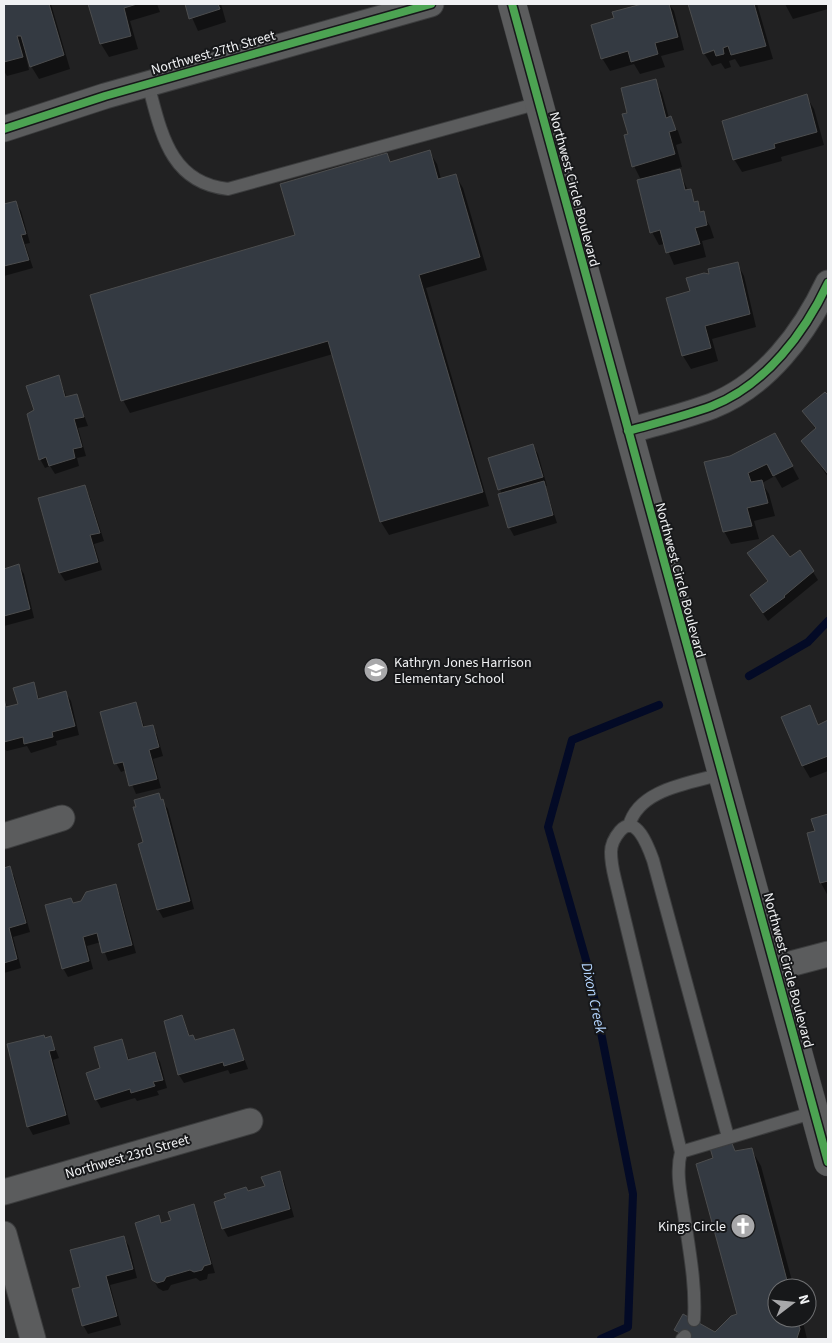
<svg xmlns="http://www.w3.org/2000/svg" width="832" height="1343" font-family="'Source Sans 3',sans-serif">
<rect width="100%" height="100%" fill="#212122"/>
<path fill="#0007" fill-rule="evenodd" d="M8 4H51L70 69 39 79 31 66 27 52H25L29 70 7 76 4 71V8L8 6Z
M89 4H157L160 12 130 21 138 49 109 57 101 44Z
M186 4H221L226 22 198 31Z
M646 4H669L674 11 684 50 661 56 665 67 640 74 634 64 610 71 602 58 615 19 614 13Z
M690 4H757L773 59 740 67 735 59 729 61 731 67 725 69 721 63 712 66 704 53ZM721 49 705 54V51Z
M785 4H828V9L793 19Z
M655 80 662 93 669 118 678 131 682 143 676 145 682 167 671 170 672 172 679 170 688 191 710 226 714 238 702 241 706 257 674 265 665 244 659 245 652 232 641 180 634 166 630 135 629 114Z
M806 96 814 109 824 145 781 157 782 161 742 172 734 159Z
M429 151 437 164 441 179 455 175 463 188 487 270 426 288 489 506 389 535 381 522 333 354 130 413 123 400 296 235 386 154 391 163Z
M16 203 21 211 30 243 25 244 33 268 4 276V206Z
M737 263 744 276 756 327 712 339 718 361 691 369 683 356 668 299 691 291 710 275Z
M59 377 67 398 77 396 88 426 78 428 86 456 77 458 79 466 55 474 50 466 45 468 40 459 36 411Z
M825 393 828 398V477L803 441 816 430 804 411Z
M533 446 538 454 547 486H545L557 523 514 536 509 527 502 495 489 459Z
M782 447 799 479 782 488 775 476 762 483 769 494 775 516 754 521 759 539 731 544 724 531 706 463Z
M84 486 89 495 104 541 94 544 102 570 65 581 60 573Z
M790 559 813 572 818 580 768 621 751 596 769 582Z
M19 566 24 574 34 618 4 626V570Z
M33 684 40 700 66 693 71 701 79 735 56 741 57 745 31 753 27 746 7 751 4 749V700L8 707 19 705Z
M135 703 145 728 152 726 157 735 163 756 153 759 161 788 136 794 126 770 121 772 116 763Z
M809 707 819 726 828 722V771L810 778 803 766Z
M158 795 168 809 194 909 163 918 158 909 145 843Z
M828 816V896L821 883 808 834 816 832 813 820Z
M9 868 14 876 30 932 13 937 21 968 4 973V869Z
M115 886 120 895 136 953 108 961 101 942 87 946 93 969 68 977 63 968 71 899 74 904Z
M182 1017 190 1037 195 1041 234 1031 248 1069 230 1074 228 1070 184 1083 179 1075 165 1022Z
M51 1037 59 1058 53 1060 70 1124 33 1135 28 1126 45 1039Z
M121 1040 130 1061 155 1053 160 1062 167 1088 157 1091 159 1095 137 1101 135 1098 101 1108 96 1099 102 1069Z
M731 1143 736 1152 751 1149 761 1166 794 1288H777V1318H802L807 1339H681L676 1330 715 1333 738 1315 714 1159Z
M279 1173 284 1181 294 1217 228 1237 223 1228 248 1192 266 1187Z
M193 1206 198 1215 215 1273 208 1274 207 1279 200 1281 196 1278 171 1285 168 1290 163 1291 158 1288 153 1279 158 1216 162 1223 173 1220Z
M124 1238 129 1246 137 1278 110 1285 121 1325 88 1334 83 1325 82 1288Z"/>
<g fill="none" stroke-linecap="round" stroke-linejoin="round">
<path stroke="#030a26" stroke-width="8" d="M749 676 808 642 828 621
M601 1339 628 1327 633 1194 588 967 548 827 572 740 659 705"/>
</g>
<path fill="#343a42" stroke="#4c4d4e" d="M6 4H49L64 55 30 67 21 36H17L23 57 4 62V6Z
M88 4H137L124 8 131 36 100 44Z
M185 4H218L220 9 189 19Z
M642 4H669L678 37 655 43 658 54 631 62 628 51 601 59 591 25 614 18 612 12Z
M688 4H754L766 46 731 55 728 46 723 48 724 54 716 56 714 50 703 54Z
M656 79 666 118 671 116 676 130 669 132 675 154 632 167 624 135 628 134 622 114 627 113 621 88Z
M807 94 817 132 774 144 775 148 733 160 722 121Z
M430 150 438 179 456 174 480 257 419 275 483 492 380 522 328 341 121 401 90 295 295 235 280 184 387 153 390 162Z
M680 169 685 190 691 189 694 202 698 201 700 212 704 211 707 225 695 228 700 244 666 253 660 230 650 233 637 180Z
M16 201 26 234 21 235 29 260 4 266V204Z
M738 262 750 314 705 326 711 348 682 356 666 298 690 291 686 278 704 273 709 274 708 269Z
M59 375 65 397 77 394 84 417 74 419 82 447 73 449 75 458 49 466 46 457 39 460 27 414 34 410 26 386Z
M825 392 828 395V474L801 441 816 428 802 411Z
M775 433 793 466 773 476 767 464 748 473 751 482 762 480 768 503 747 508 752 526 723 532 704 462 730 456Z
M533 444 543 477 498 490 488 458Z
M544 481 553 515 508 528 498 494Z
M85 485 100 533 90 535 98 562 59 573 38 498Z
M773 535 790 557 800 550 814 571 784 596 785 597 763 613 750 595 768 581 747 553Z
M19 564 30 609 4 616V569Z
M34 682 38 699 66 691 75 726 52 732 53 737 24 744 23 737 4 742V698L6 707 18 704 13 688Z
M136 702 143 727 153 725 159 747 149 750 157 779 129 786 123 762 114 764 100 712Z
M810 705 818 725 828 720V756L802 766 781 717Z
M159 793 161 800 163 799 190 901 157 910 138 844 143 842 133 807H136L134 800Z
M828 814V881L820 883 807 833 815 831 811 819Z
M10 866 26 923 9 928 17 959 4 963V868Z
M116 884 132 945 102 953 97 933 83 937 89 961 62 969 45 905 71 898 73 903 81 901 86 892Z
M182 1015 189 1036 193 1035 195 1040 234 1029 244 1060 224 1066 223 1062 178 1075 164 1021Z
M44 1035 45 1038 51 1036 55 1050 49 1051 66 1115 27 1127 7 1044Z
M122 1039 128 1060 155 1052 163 1080 153 1082 155 1086 131 1093 130 1089 95 1100 86 1073 100 1068 94 1047Z
M731 1141 735 1151 752 1148 789 1288H777V1318H797L800 1329 797 1338 799 1339H691L674 1330 683 1314 715 1332 731 1316 737 1314 696 1164 713 1158 710 1148Z
M280 1171 290 1209 222 1229 214 1202 226 1198 224 1194 246 1187 248 1191 265 1186 261 1177Z
M194 1204 211 1264 204 1266 202 1270 194 1272 190 1270 166 1277 164 1281 157 1283 152 1280 135 1223 159 1215 161 1223 171 1220 168 1212Z
M124 1236 133 1269 106 1276 117 1316 82 1326 72 1289 80 1287 70 1250Z"/>
<g fill="none" stroke-linecap="round" stroke-linejoin="round">
<defs>
<path id="lane" d="M148 84C161 131 169 183 228 189L539 103
M629 826C638 789 691 783 722 774
M681 1152 615 879C613 871 611 861 611 852 611 844 615 837 620 831 636 812 649 849 653 860L728 1137
M694 1320C696 1287 690 1254 685 1221 682 1198 675 1174 681 1152L815 1112
M682 1339 685 1336"/>
<path id="street" d="M4 129 105 96 431 4
M628 431C656 423 685 416 712 406 766 385 805 332 828 283
M4 836 62 818
M775 968 828 954
M4 1192 250 1121
M4 1234 33 1339"/>
<path id="secondary" d="M512 4 828 1162"/>
</defs>
<use href="#lane" stroke="#3c3d3e" stroke-width="14"/>
<use href="#street" stroke="#3c3d3e" stroke-width="27"/>
<use href="#secondary" stroke="#3c3d3e" stroke-width="29"/>
<use href="#lane" stroke="#5b5c5d" stroke-width="12"/>
<use href="#street" stroke="#5b5c5d" stroke-width="25"/>
<use href="#secondary" stroke="#5b5c5d" stroke-width="28"/>
<defs>
<path id="cycleway" d="M512 4 828 1162
M4 129 105 96 431 4
M628 431C656 423 685 416 712 406 766 385 805 332 828 283"/>
</defs>
<use href="#cycleway" stroke="#17181a" stroke-width="11"/>
<use href="#cycleway" stroke="#4ca352" stroke-width="8"/>
</g>
<defs>
<symbol id="school-disc" viewBox="-11 -11 22 22"><circle r="9.5" fill="#a8a8aa" stroke="#17181a"/><path d="M0-5L7-2L0 1L-7-2ZM-4 1L0 2.5L4 1V4Q0 6-4 4Z" fill="#fff"/></symbol>
<symbol id="church-disc" viewBox="-11 -11 22 22"><circle r="9.5" fill="#a8a8aa" stroke="#17181a"/><path d="M-1.2-6h2.4v3.5h3.3v2.4h-3.3V6h-2.4V-.1h-3.3v-2.4h3.3Z" fill="#fff"/></symbol>
</defs>
<g fill-rule="evenodd">
<use href="#school-disc" x="362" y="656" width="28" height="28"/>
<use href="#church-disc" x="729" y="1212" width="28" height="28"/>
</g>
<g text-anchor="middle" stroke-width="4" stroke-linejoin="round" paint-order="stroke">
<g font-size="14" fill="#f0f1f3" stroke="#17181a">
<text transform="translate(213 52) rotate(-16)" y="5">Northwest 27th Street</text>
<text transform="translate(575 189) rotate(75)" y="5">Northwest Circle Boulevard</text>
<text transform="translate(681 580) rotate(75)" y="5">Northwest Circle Boulevard</text>
<text transform="translate(789 970) rotate(75)" y="5">Northwest Circle Boulevard</text>
<text transform="translate(127 1156) rotate(-16)" y="5">Northwest 23rd Street</text>
</g>
<g font-size="14" fill="#f0f1f3" stroke="#17181a" text-anchor="start">
<text x="394" y="667">Kathryn Jones Harrison<tspan x="394" dy="16">Elementary School</tspan></text>
<text x="726" y="1231" text-anchor="end">Kings Circle</text>
</g>
<g font-size="15" font-style="italic" fill="#b3d4fe" stroke="#17181a">
<text transform="translate(594 998) rotate(78)" y="5">Dixon Creek</text>
</g>
</g>
<rect width="832" height="1343" fill="none" stroke="#f0f1f3" stroke-width="10"/>
<g transform="translate(792 1303) rotate(74)"><circle r="24" fill="#17181a" stroke="#6e6f71"/>
<path d="M0-4L9 19L0 12L-9 19Z" fill="#a8a8aa"/>
<text y="-8" font-size="14" font-weight="bold" text-anchor="middle" fill="#f0f1f3">N</text>
</g>
</svg>
